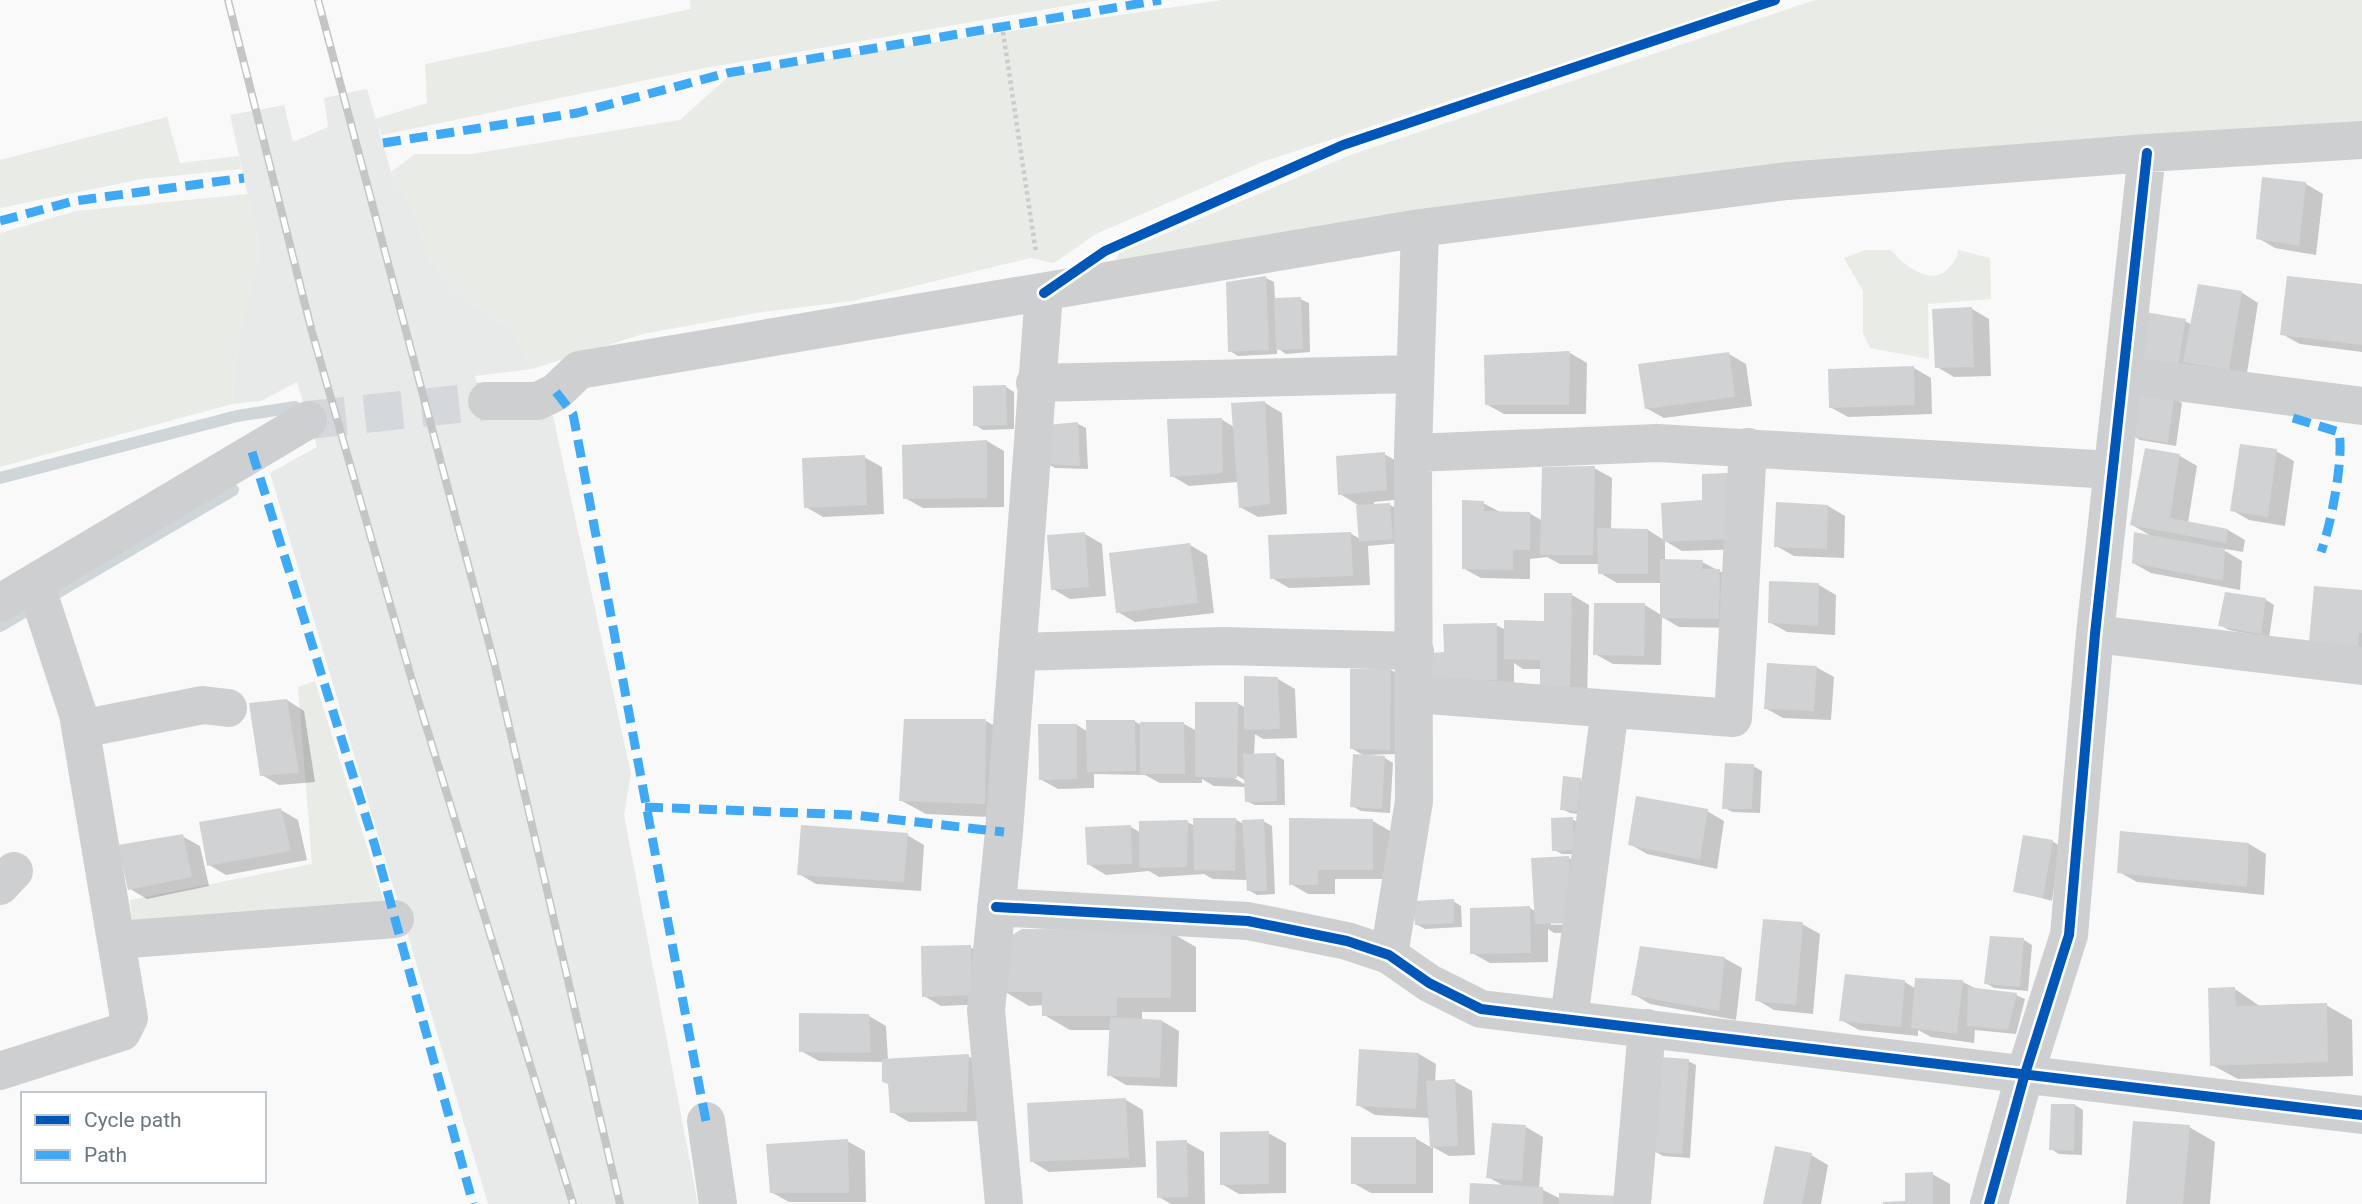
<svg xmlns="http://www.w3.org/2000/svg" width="2362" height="1204" font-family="Roboto,sans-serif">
<rect width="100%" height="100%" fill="#f9f9f9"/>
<path fill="#e8e9e9" d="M367 89 391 172 416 215 427 255 459 295 513 330 532 369 475 376 486 419 553 416 631 774 624 815 698 1204H488L270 473 317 447 297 382 261 401 232 404 239 336 260 250 230 115 284 105 293 142 328 127 324 98Z"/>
<path fill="#e8ebe6" d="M690 0H1100L705 68 382 135 375 119 427 103 425 64 691 9Z
M1222 0H1756L1262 162 1096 234 1054 263 1030 258 852 301 762 312 643 334 532 369 513 330 459 295 427 255 416 215 391 172 415 154H472L680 120 728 77 869 52Z
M1815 0H2362V121L1116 260 1119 253 1353 154Z
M167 117 180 163 239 156 241 169 142 179 0 208V160Z
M248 194 260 251 239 336 232 404 0 467V233L76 211Z
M1865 250H1891C1903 264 1929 287 1948 269 1954 262 1957 260 1958 250L1990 258 1991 299 1928 304 1929 359 1870 348 1863 333V291L1844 258Z
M315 681 387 911 133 931 130 900 312 864 298 687Z"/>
<path fill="#0003" fill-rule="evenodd" d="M2264 179 2306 184 2323 194 2316 255 2275 248 2258 238Z
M1266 278 1274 282 1275 299H1300L1309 303 1310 352 1286 354 1277 348V354L1238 356 1230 351Z
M2362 286V352L2300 344 2282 334Z
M2241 292 2258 303 2246 379 2154 366 2185 321 2192 325Z
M1972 309 1989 319 1991 376 1954 377 1937 367Z
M1570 353 1587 363 1586 414H1504L1486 404Z
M1729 354 1746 364 1752 406 1664 418 1646 408Z
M1914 368 1931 378 1932 414 1848 417 1830 407Z
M1006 387 1014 392V429L983 430 975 425Z
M2174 398 2182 403 2176 446 2140 440 2132 435Z
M1265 403 1282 413 1287 514 1258 517 1240 507 1238 482 1189 486 1172 476 1221 419 1234 427Z
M1078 424 1086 428 1088 469 1055 468 1046 463Z
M987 441 1004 451V507L923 508 905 498Z
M2146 450 2180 456 2197 466 2188 523 2228 530 2245 540 2243 552 2220 548 2242 561 2240 590 2151 573 2133 563 2153 537 2132 525Z
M2276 451 2294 461 2285 526 2249 520 2232 510Z
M1384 454 1402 464 1404 499 1374 502V505H1390L1398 509 1400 543 1368 546 1370 585 1289 588 1272 578 1350 533 1360 539 1358 505 1340 494Z
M864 457 882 467 884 514 823 517 806 507Z
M1594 468 1612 478 1611 530H1648L1664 540 1663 504 1746 549 1682 551 1665 541V561L1702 562 1737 580 1736 628 1679 627 1662 617 1661 665 1613 664 1595 654 1645 605 1661 615 1662 583H1617L1600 573V564H1560L1547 557 1530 559V579L1481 578 1463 568 1483 503 1502 513H1529L1543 521Z
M1828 506 1845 516 1844 558 1794 556 1776 546Z
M1085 534 1102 544 1106 596 1070 599 1053 589Z
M1190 545 1207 555 1214 613 1135 622 1118 612Z
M1819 585 1836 595 1835 635 1787 632 1769 622Z
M2362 592V654L2328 651Z
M1572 595 1589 605 1587 704 1542 669H1523L1514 663V689L1451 690 1446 654 1496 625 1506 630 1546 622Z
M2266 600 2274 605 2269 638 2229 630 2220 625Z
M1816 667 1834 677 1831 720 1783 718 1765 708Z
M1391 670 1399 675 1398 754 1363 755 1351 748Z
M1278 679 1295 689 1297 738 1263 739 1255 734 1254 756 1276 755 1284 760 1285 805H1255L1246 801V787L1214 786 1202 779V783H1160L1145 775 1094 774V788L1058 789 1040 779 1077 725 1088 732 1134 721 1141 725 1184 724 1197 731 1237 703 1246 708ZM1231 772 1246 781V785L1229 775Z
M287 700 304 711 315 782 279 785 262 775Z
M986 721 1011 735 1010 818 926 814 900 800Z
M1385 758 1393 763 1390 813 1361 811 1352 806Z
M1753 766 1762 771 1760 813 1733 812 1724 808Z
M1580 780 1588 785 1586 815 1570 813 1562 809Z
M281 810 298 820 307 860 226 875 209 865Z
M1707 811 1724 821 1717 869 1647 854 1630 844Z
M1235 819 1245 825 1263 821 1272 826 1275 894 1257 895 1248 890V880L1213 879 1204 874 1159 877 1149 871 1106 875 1088 864 1131 827 1141 833 1187 822 1195 826Z
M1572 819 1581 824 1582 854H1562L1554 850Z
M1373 821 1390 831V879H1335V894H1308L1291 884Z
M907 835 924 845 921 891 816 884 799 874Z
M182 836 200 846 209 886 147 899 130 889Z
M2052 841 2060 846 2052 901 2015 891Z
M2249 844 2266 854 2264 895 2137 882 2119 872Z
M1569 858 1586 868 1589 932 1554 933 1548 929V962L1490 963 1472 953 1530 908 1536 912ZM1551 922 1581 924 1551 925Z
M1453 901 1461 906 1462 927 1425 929 1416 924Z
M1802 924 1820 934 1813 1014 1774 1010 1757 1000Z
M1170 932 1196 947V1012H1142V1020L1162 1021 1179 1031 1177 1087 1126 1085 1109 1075 1111 1030H1070L1044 1015V1005L1029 1006 1004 991Z
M2024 940 2032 945 2028 991 1994 988 1986 983Z
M970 947 987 957 988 1004 941 1006 924 996Z
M1724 958 1742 968 1736 1020 1650 1004 1633 994Z
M1846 976 1905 982 1916 989 1917 980 1963 982 1976 989 2016 995 2025 999 2016 1034 1975 1030 1974 1043 1931 1037 1918 1030V1036L1859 1030 1841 1020Z
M2235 989 2261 1007 2326 1005 2352 1020 2353 1076 2238 1079 2212 1065Z
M869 1016 886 1026 888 1060 968 1056 985 1066 984 1121 909 1122 892 1112 890 1085 884 1062 819 1061 801 1051Z
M1419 1054 1436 1064 1435 1082 1454 1081 1472 1091 1475 1155 1449 1156 1433 1147V1193H1371L1353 1183 1415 1138 1432 1148 1430 1118 1375 1115 1358 1105Z
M1688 1061 1696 1065 1690 1158 1663 1156 1654 1151Z
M1126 1100 1143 1110 1146 1167 1049 1172 1031 1161Z
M2075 1105 2083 1110 2082 1155 2059 1154 2051 1149Z
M1526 1127 1543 1137 1539 1188 1561 1199 1625 1204H1471L1504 1186 1488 1177Z
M2189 1127 2215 1142 2210 1204H2128Z
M1268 1133 1286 1143V1193L1239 1194 1222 1184Z
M847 1141 865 1151 866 1202H789L771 1192Z
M1186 1142 1204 1152 1205 1204H1171L1159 1197Z
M1811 1155 1828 1165 1821 1204H1765Z
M1932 1174 1950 1184V1204H1885L1906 1203Z"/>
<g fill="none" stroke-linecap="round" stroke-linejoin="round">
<path stroke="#ced6d9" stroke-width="12" d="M0 478 237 416 295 407
M0 626 233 490"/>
</g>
<path fill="#d0d2d3" d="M2262 177 2306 182 2299 246 2256 239Z
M1266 276 1269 350 1228 352 1226 282Z
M2287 276 2362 284V345L2280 335Z
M2198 284 2242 291 2229 370 2183 362Z
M1301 297 1303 349 1276 350 1274 298Z
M1972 307 1974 367 1935 368 1932 309Z
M2145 312 2186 319 2178 365 2135 357Z
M1570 351 1569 405H1485L1484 355Z
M1729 352 1735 397 1645 409 1638 364Z
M1914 366 1915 405 1829 408 1828 369Z
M1006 385 1007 425 973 426V386Z
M2136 393 2174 397 2168 443 2130 436Z
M1265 401 1270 504 1239 508 1231 403Z
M1222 418 1223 473 1170 477 1167 419Z
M1078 422 1080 466 1045 464 1047 425Z
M987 440V498L903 499 902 445Z
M2240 444 2277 449 2268 517 2230 511Z
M2145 448 2180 454 2170 518 2228 529 2226 543 2130 525Z
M1385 452 1387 490 1338 495 1336 456Z
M865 455 867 505 804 508 802 458Z
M1595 466 1593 555H1540L1542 467Z
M1728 473 1729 539 1663 542 1661 503 1702 500V474Z
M1462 500 1484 501V511L1530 512V550H1513V570L1462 569Z
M1776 502 1828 505 1827 549 1774 547Z
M1390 503 1393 539 1359 542 1356 505Z
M1597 528 1648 529V574H1598Z
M1085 532 1089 587 1051 590 1047 535Z
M1351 532 1353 576 1270 579 1268 535Z
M2134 532 2225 549 2223 581 2132 563Z
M1190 543 1198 603 1116 613 1109 553Z
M1660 559 1703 560 1702 569H1720L1719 619 1660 618Z
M1769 581 1819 583 1818 626 1768 623Z
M2314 586 2362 590V633H2359L2358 646 2309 642Z
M2225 592 2266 598 2261 634 2218 626Z
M1544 593H1572L1570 695 1540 694V660L1504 659V620L1544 621Z
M1594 603H1645L1644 656 1593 655Z
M1497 623V680L1432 681 1431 653 1444 652 1443 624Z
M1767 663 1817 666 1814 711 1764 709Z
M1350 669H1391L1390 750 1350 749Z
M1244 676 1278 677 1280 729 1244 730Z
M287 699 299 773 260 776 249 703Z
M1195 702H1238L1237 778 1195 777Z
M904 719H986L985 804 899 801Z
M1086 720H1135L1136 771 1087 772Z
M1140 722H1184L1185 774H1140Z
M1038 724H1077V779L1039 780Z
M1276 753 1277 801 1245 802 1243 754Z
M1353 754 1385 756 1382 809 1350 807Z
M1725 763 1754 764 1752 809H1722Z
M1563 776 1581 778 1577 811 1560 810Z
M1636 796 1708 809 1700 860 1628 845Z
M281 808 291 851 207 866 199 822Z
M1573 817 1574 850 1552 851 1551 818Z
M1193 818H1236L1235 871 1194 870Z
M1289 818 1373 819V870H1318V885H1289Z
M1264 819 1267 891H1247L1242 820Z
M1188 820 1187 867 1139 868V821Z
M801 825 908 833 904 882 797 875Z
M1131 825 1132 864 1087 865 1085 827Z
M2120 831 2249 843 2247 887 2117 873Z
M183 834 192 877 128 890 118 845Z
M2023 835 2053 840 2043 898 2013 892Z
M1569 856 1572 923 1535 924 1531 858Z
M1454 899V923L1415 925 1413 901Z
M1530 906 1531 953 1470 954V908Z
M1763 919 1803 922 1796 1005 1755 1001Z
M1022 929 1171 930V998H1117V1016H1042V992H1002V941Z
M1990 936 2024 938 2020 987 1984 984Z
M971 945V995L922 997 921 946Z
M1640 946 1725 957 1719 1011 1631 995Z
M1845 974 1905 980 1901 1027 1839 1021Z
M1915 978 1963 980 1957 1034 1911 1028Z
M1968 987 2017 993 2008 1030 1967 1026Z
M2235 987 2236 1006 2327 1003 2328 1062 2210 1066 2208 988Z
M799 1013 869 1014 871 1053 799 1052Z
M1110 1017 1162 1020 1160 1078 1107 1076Z
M1359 1049 1419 1053 1416 1109 1356 1106Z
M969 1054 967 1112 890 1113 888 1084 882 1082V1059Z
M1660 1057 1689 1059 1682 1154 1653 1152Z
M1455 1079 1458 1146 1430 1147 1426 1081Z
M1126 1098 1129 1158 1030 1162 1027 1103Z
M2051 1104H2075L2074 1151 2049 1150Z
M2133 1121 2190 1125 2183 1204H2126Z
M1492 1123 1526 1125 1522 1181 1486 1178Z
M1269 1131V1184L1220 1185V1132Z
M1351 1137H1416V1184H1351Z
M848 1139 849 1193H770L766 1144Z
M1187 1140 1188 1197 1157 1198 1156 1141Z
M1775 1146 1812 1153 1802 1204H1763Z
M1933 1172V1204H1883V1202L1905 1201V1173Z
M1470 1183 1543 1187V1204H1469Z
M1559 1193 1618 1196 1617 1204H1559Z"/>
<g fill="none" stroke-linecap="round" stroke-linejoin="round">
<path stroke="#d4d8dc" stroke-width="38" stroke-dasharray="38 19" stroke-linecap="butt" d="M308 420 487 401"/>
<path stroke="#cbcccd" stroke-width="4.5" stroke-dasharray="3.5 3.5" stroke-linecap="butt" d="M1002 25 1036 253"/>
<path stroke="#cecfd0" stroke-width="38" d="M2123 375 2362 406
M1035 383 1415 374
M487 401H538L556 392 579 370 1420 228 1787 181 2147 153 2362 140
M1413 453 1658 443 2113 470
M0 603 308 420
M2095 634 2362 666
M1017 652 1223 646 1415 651
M1415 694 1733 718 1748 447
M81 729 203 705 228 708
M0 886 14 871
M996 907 1248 921 1347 941 1389 955 1429 983 1481 1009 2362 1115
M116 940 395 919
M1389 955 1414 801 1413 453 1420 228
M1569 1019 1610 709
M0 1071 122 1032 129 1018 78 714 35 583
M706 1121 718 1204
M1004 1204 986 1010 1004 832 1044 293
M1632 1204 1647 1028
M1989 1204 2024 1077 2069 935 2095 634 2147 153"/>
<defs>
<path id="rail" d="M228 0 312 332 411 677 573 1204
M318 0 494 662 620 1204"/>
</defs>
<use href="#rail" stroke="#c3c5c6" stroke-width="8"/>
<use href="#rail" stroke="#fff" stroke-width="5" stroke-dasharray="16" stroke-linecap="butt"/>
<path stroke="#3fa9f5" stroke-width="9" stroke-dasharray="18 9" stroke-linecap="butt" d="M383 143 577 113 727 73 1161 0
M0 221 74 201 244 178
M556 392 573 414C618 650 660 885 706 1121
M2293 418 2339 432C2344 458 2331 525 2321 552
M252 452 375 846 473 1204
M645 807 855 815 1004 832"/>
<defs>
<path id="cycleway" d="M1044 293 1105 251 1343 145 1775 0
M996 907 1248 921 1347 941 1389 955 1429 983 1481 1009 2362 1115
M1989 1204 2024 1077 2069 935 2095 634 2147 153"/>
</defs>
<use href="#cycleway" stroke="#fff" stroke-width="15"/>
<use href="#cycleway" stroke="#0057b8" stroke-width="10"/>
</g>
<rect x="21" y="1092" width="245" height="91" fill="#ffffff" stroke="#c1c8cd" stroke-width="2"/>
<rect x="35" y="1115" width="35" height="10" fill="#0057b8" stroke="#c1c8cd" stroke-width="2"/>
<text x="84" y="1127" font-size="21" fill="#657683">Cycle path</text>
<rect x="35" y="1150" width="35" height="10" fill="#3fa9f5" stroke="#c1c8cd" stroke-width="2"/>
<text x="84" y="1162" font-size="21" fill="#657683">Path</text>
</svg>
